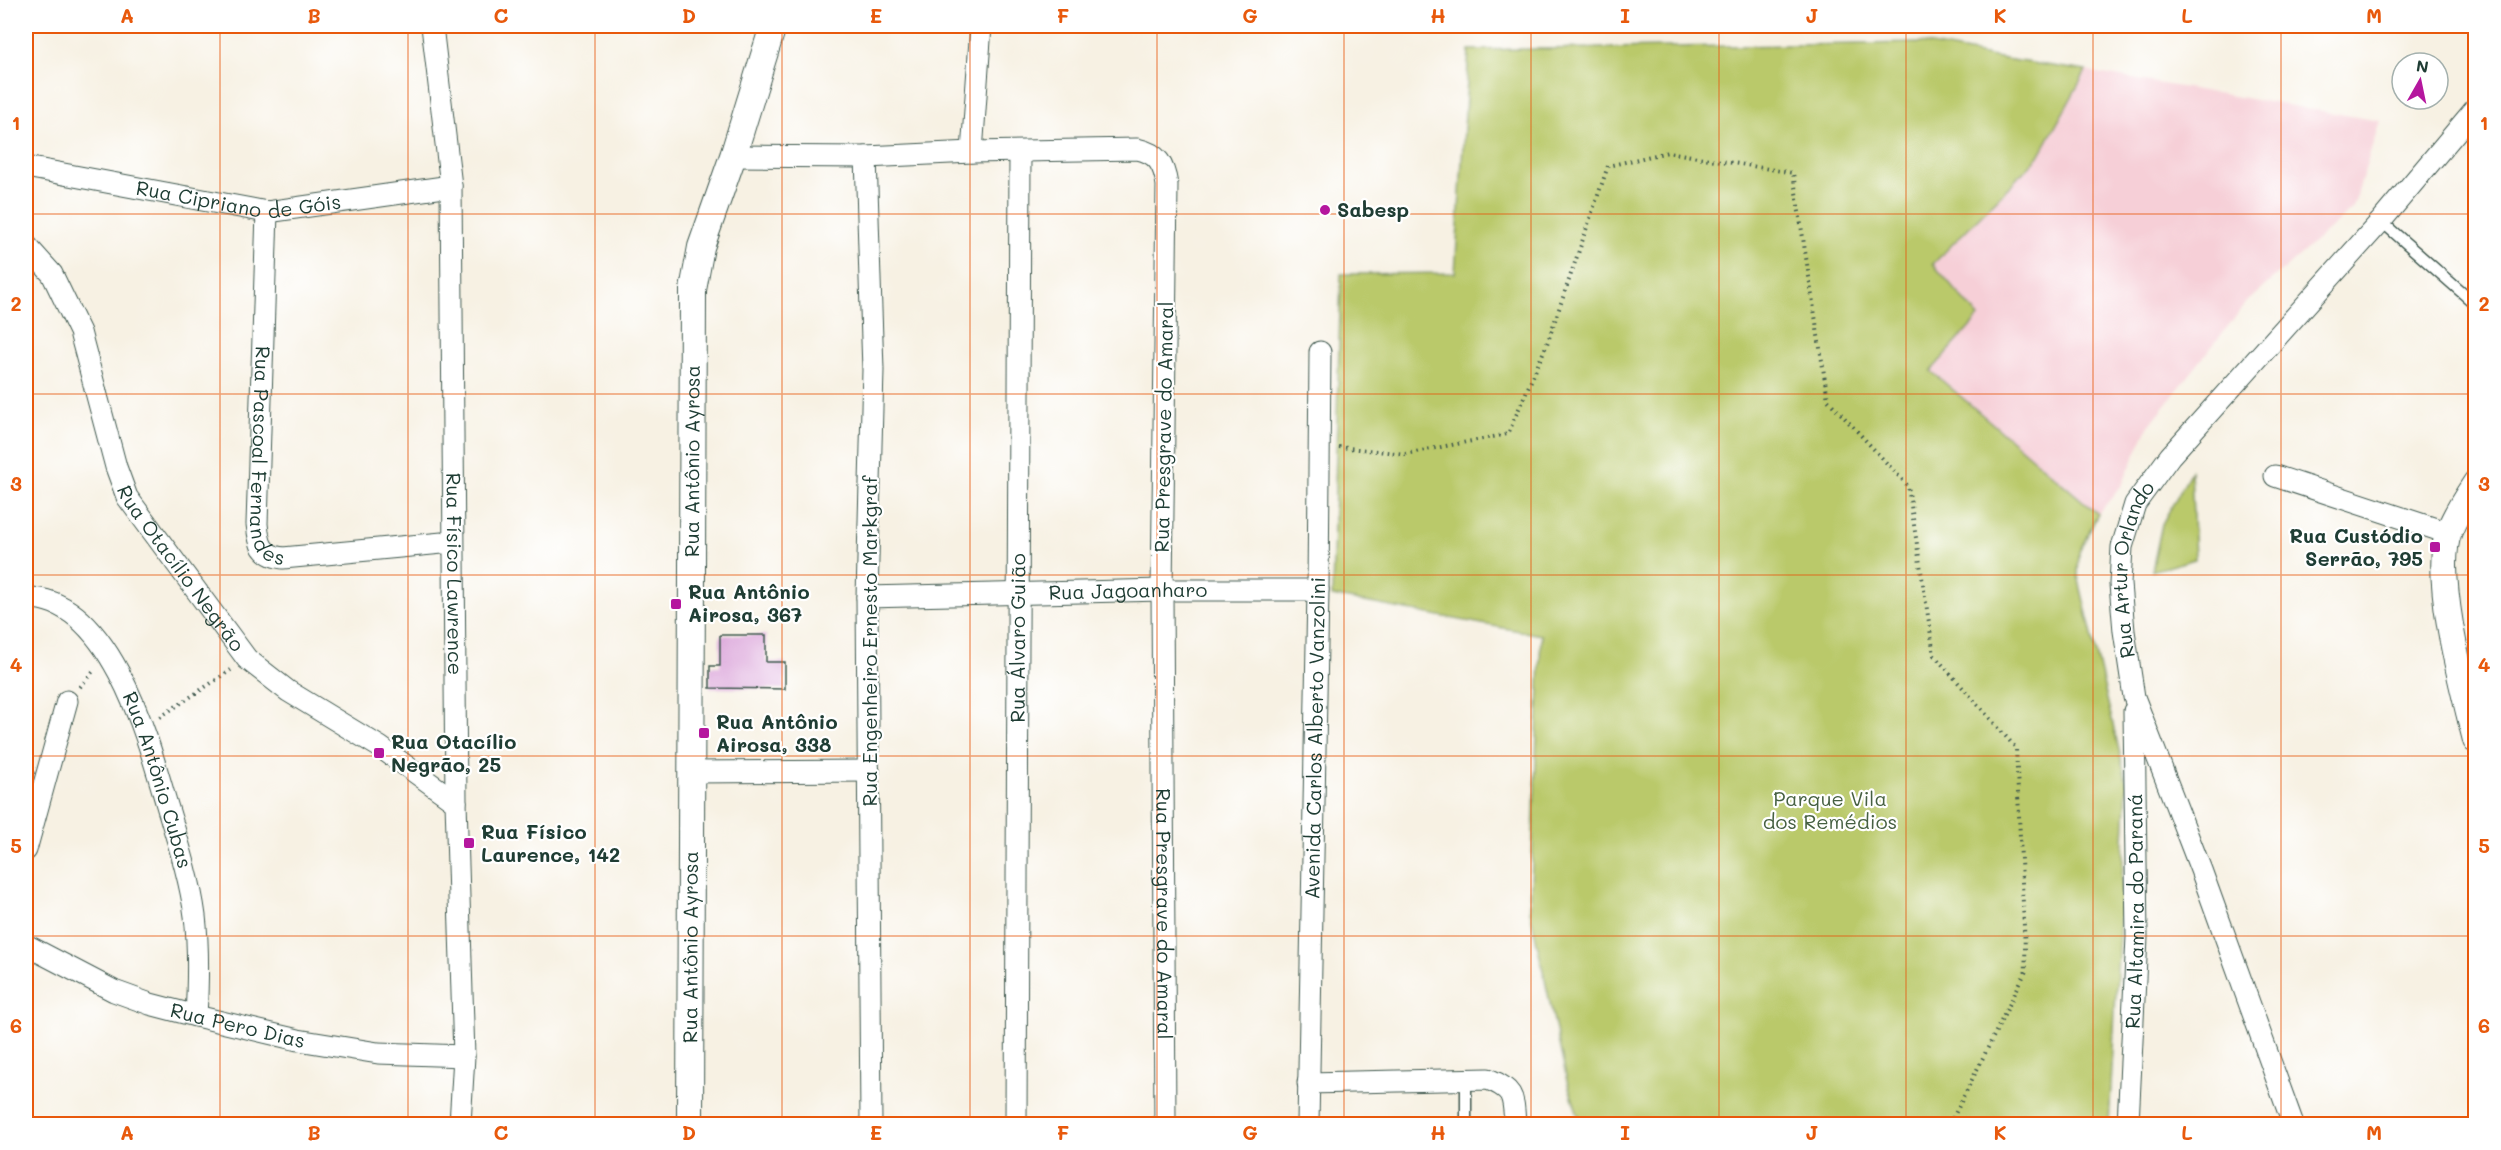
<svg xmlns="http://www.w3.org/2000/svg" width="2501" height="1150" font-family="Mali,sans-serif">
<rect width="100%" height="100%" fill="#fff"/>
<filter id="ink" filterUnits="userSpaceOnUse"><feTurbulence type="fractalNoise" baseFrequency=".0167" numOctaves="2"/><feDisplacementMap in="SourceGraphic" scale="12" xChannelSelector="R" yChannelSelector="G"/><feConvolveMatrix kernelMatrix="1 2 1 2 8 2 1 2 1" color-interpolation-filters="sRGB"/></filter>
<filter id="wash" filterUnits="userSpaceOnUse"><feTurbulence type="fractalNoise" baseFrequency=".008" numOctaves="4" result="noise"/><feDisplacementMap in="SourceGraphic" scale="24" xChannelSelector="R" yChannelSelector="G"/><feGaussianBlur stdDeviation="1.35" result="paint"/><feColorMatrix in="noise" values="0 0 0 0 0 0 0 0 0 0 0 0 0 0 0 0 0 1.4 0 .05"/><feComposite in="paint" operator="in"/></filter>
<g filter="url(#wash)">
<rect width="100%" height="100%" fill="#f7f1e3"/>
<path fill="#f6cfd7" d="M2086 71 2380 121 2353 208 2248 301 2148 427 2122 485 2098 514 1931 371 1979 317 1933 265 2039 156Z"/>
<path fill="#bac96b" stroke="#6c8350" stroke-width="1.5" d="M1921 43 2005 59 2086 71 2039 156 1933 264 1979 317 1931 371 2098 514 2079 552 2078 576 2127 784 2109 1124H1581L1567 1081 1530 911 1541 635 1332 596 1341 274 1455 273 1469 50Z
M2191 471 2195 559 2152 571 2162 524Z"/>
<g id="blocks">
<path fill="#dfafde" d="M720 635H766V662H785V689L710 688V666H720Z"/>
</g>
</g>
<g filter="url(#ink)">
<use href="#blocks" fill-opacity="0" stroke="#3f584e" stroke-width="1.5"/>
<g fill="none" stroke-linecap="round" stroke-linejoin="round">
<defs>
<path id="service" d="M2381 221 2476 305
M1466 1080V1124"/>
<g id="minor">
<path id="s1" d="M432 26 451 186 456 802 464 1056 460 1124"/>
<path d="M972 152 981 26"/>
<path id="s2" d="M733 156 866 157 972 152 1137 149C1158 153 1164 165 1167 185L1162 590 1165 1124"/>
<path d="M866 157 873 370 867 597 871 1124"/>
<path id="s3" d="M26 167 267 212 451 186"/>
<path id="s4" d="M267 212 257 524C259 544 261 555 283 558L453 542"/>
<path id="s5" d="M26 245 52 274 80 332 116 467 127 497 247 659 288 691 380 747 456 802"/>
<path d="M2275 476 2448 533"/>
<path id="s6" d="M867 597 1162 590H1318"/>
<path id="s7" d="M26 598C109 596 148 739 166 802 177 839 190 878 195 916 199 950 198 982 196 1016"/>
<path d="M691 772 869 771"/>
<path d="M26 850 67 701"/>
<path id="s8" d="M26 945 114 991 150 1004 196 1016 298 1040 378 1053 464 1056"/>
<path d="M1308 1083 1488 1079C1515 1090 1513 1097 1515 1124"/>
<path id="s9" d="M1016 1124 1020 153"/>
<path id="s10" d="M1308 1124 1318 590 1320 352"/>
<path id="s11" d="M2128 1124 2137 937 2134 711"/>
<path id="s12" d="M2293 1124 2201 870 2134 697 2124 631 2120 584 2122 547 2135 504 2170 456 2381 221 2476 108"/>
</g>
<g id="tertiary">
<path d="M2476 483C2466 498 2456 514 2449 531 2432 575 2464 692 2476 740"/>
<path id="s13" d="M690 1124 693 290 701 247 733 156 773 26"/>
</g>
</defs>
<use href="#service" stroke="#3f584e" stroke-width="13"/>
<use href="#minor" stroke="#3f584e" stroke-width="23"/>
<use href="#tertiary" stroke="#3f584e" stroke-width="28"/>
<path stroke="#3f584e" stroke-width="4" stroke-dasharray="1.5 4.5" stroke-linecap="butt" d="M1339 447 1405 454 1508 434 1547 344 1608 166 1668 152 1793 173 1828 400 1908 486 1934 655 2016 748 2026 971 1950 1124
M80 687 94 670
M160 717 231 670"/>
<use href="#service" stroke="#fff" stroke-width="10"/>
<use href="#minor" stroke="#fff" stroke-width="21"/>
<use href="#tertiary" stroke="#fff" stroke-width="26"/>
</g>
</g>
<path fill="none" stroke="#e8590c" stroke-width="1.5" stroke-opacity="0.55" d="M220 26V1124M408 26V1124M595 26V1124M782 26V1124M970 26V1124M1157 26V1124M1344 26V1124M1531 26V1124M1719 26V1124M1906 26V1124M2093 26V1124M2281 26V1124M26 214H2476M26 394H2476M26 575H2476M26 756H2476M26 936H2476"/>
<g fill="#b5179e" stroke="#fff" stroke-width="2">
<circle cx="1325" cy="210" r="6"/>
<rect x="2429" y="541" width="12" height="12" rx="3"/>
<rect x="670" y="598" width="12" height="12" rx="3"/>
<rect x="698" y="727" width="12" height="12" rx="3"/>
<rect x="373" y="747" width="12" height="12" rx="3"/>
<rect x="463" y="837" width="12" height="12" rx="3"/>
</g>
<g text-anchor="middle" stroke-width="4.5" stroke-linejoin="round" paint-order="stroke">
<g font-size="20" fill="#1f3d34" stroke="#fff">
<text dy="7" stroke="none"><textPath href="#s3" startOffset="216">Rua Cipriano de Góis</textPath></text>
<text transform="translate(1164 427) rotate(-89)" y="7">Rua Presgrave do Amaral</text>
<text dy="7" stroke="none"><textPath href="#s4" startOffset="248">Rua Pascoal Fernandes</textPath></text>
<text dy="7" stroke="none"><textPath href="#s13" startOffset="663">Rua Antônio Ayrosa</textPath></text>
<text dy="7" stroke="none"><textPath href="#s5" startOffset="364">Rua Otacílio Negrão</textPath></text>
<text dy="7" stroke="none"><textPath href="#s12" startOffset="586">Rua Artur Orlando</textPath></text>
<text dy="7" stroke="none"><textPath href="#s1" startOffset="549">Rua Físico Lawrence</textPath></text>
<text dy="7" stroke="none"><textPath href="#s6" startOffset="261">Rua Jagoanharo</textPath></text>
<text dy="7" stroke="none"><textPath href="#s9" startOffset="486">Rua Álvaro Guião</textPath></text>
<text transform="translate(870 641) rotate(-90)" y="7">Rua Engenheiro Ernesto Markgraf</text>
<text dy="7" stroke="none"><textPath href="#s10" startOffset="386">Avenida Carlos Alberto Vanzolini</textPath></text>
<text dy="7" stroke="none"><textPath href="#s7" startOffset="240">Rua Antônio Cubas</textPath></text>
<text dy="7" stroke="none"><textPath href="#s11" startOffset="213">Rua Altamira do Paraná</textPath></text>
<text dy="7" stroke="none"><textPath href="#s2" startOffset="1184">Rua Presgrave do Amaral</textPath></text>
<text dy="7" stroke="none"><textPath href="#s13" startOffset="177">Rua Antônio Ayrosa</textPath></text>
<text dy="7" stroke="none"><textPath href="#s8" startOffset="228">Rua Pero Dias</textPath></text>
</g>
<g font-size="20" font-weight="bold" fill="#1f3d34" stroke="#fff" text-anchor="start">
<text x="1337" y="217">Sabesp</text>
<text x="2423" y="543" text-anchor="end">Rua Custódio<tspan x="2423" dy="23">Serrão, 795</tspan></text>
<text x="688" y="599">Rua Antônio<tspan x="688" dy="23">Airosa, 367</tspan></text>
<text x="716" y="729">Rua Antônio<tspan x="716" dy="23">Airosa, 338</tspan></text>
<text x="391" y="749">Rua Otacílio<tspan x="391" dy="23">Negrão, 25</tspan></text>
<text x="481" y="839">Rua Físico<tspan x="481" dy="23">Laurence, 142</tspan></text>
</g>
<g font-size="20" fill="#466042" stroke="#fff">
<text x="1830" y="806">Parque Vila<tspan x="1830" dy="23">dos Remédios</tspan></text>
</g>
</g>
<rect width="2501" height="1150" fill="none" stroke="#fff" stroke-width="66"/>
<g transform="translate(2420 81) rotate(9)"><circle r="28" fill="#ffffff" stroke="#a5b1ae" stroke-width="1.5"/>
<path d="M0-4.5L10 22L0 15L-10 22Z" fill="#b5179e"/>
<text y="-9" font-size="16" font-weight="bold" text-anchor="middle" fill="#1f3d34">N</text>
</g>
<rect x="33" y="33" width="2435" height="1084" fill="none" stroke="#e8590c" stroke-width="2"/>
<g font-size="20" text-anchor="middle" font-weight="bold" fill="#e8590c">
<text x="127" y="23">A</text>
<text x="314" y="23">B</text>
<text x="501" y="23">C</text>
<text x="689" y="23">D</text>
<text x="876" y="23">E</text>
<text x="1063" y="23">F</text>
<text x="1250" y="23">G</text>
<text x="1438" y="23">H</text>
<text x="1625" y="23">I</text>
<text x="1812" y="23">J</text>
<text x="2000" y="23">K</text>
<text x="2187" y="23">L</text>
<text x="2374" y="23">M</text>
<text x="16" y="130">1</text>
<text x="2484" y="130">1</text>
<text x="16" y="311">2</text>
<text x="2484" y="311">2</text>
<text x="16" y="491">3</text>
<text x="2484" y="491">3</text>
<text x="16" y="672">4</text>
<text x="2484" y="672">4</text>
<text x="16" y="853">5</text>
<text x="2484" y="853">5</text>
<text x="16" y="1033">6</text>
<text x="2484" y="1033">6</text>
<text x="127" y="1140">A</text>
<text x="314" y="1140">B</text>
<text x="501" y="1140">C</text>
<text x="689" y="1140">D</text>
<text x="876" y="1140">E</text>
<text x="1063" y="1140">F</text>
<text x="1250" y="1140">G</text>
<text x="1438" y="1140">H</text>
<text x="1625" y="1140">I</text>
<text x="1812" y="1140">J</text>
<text x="2000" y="1140">K</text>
<text x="2187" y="1140">L</text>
<text x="2374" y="1140">M</text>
</g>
</svg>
